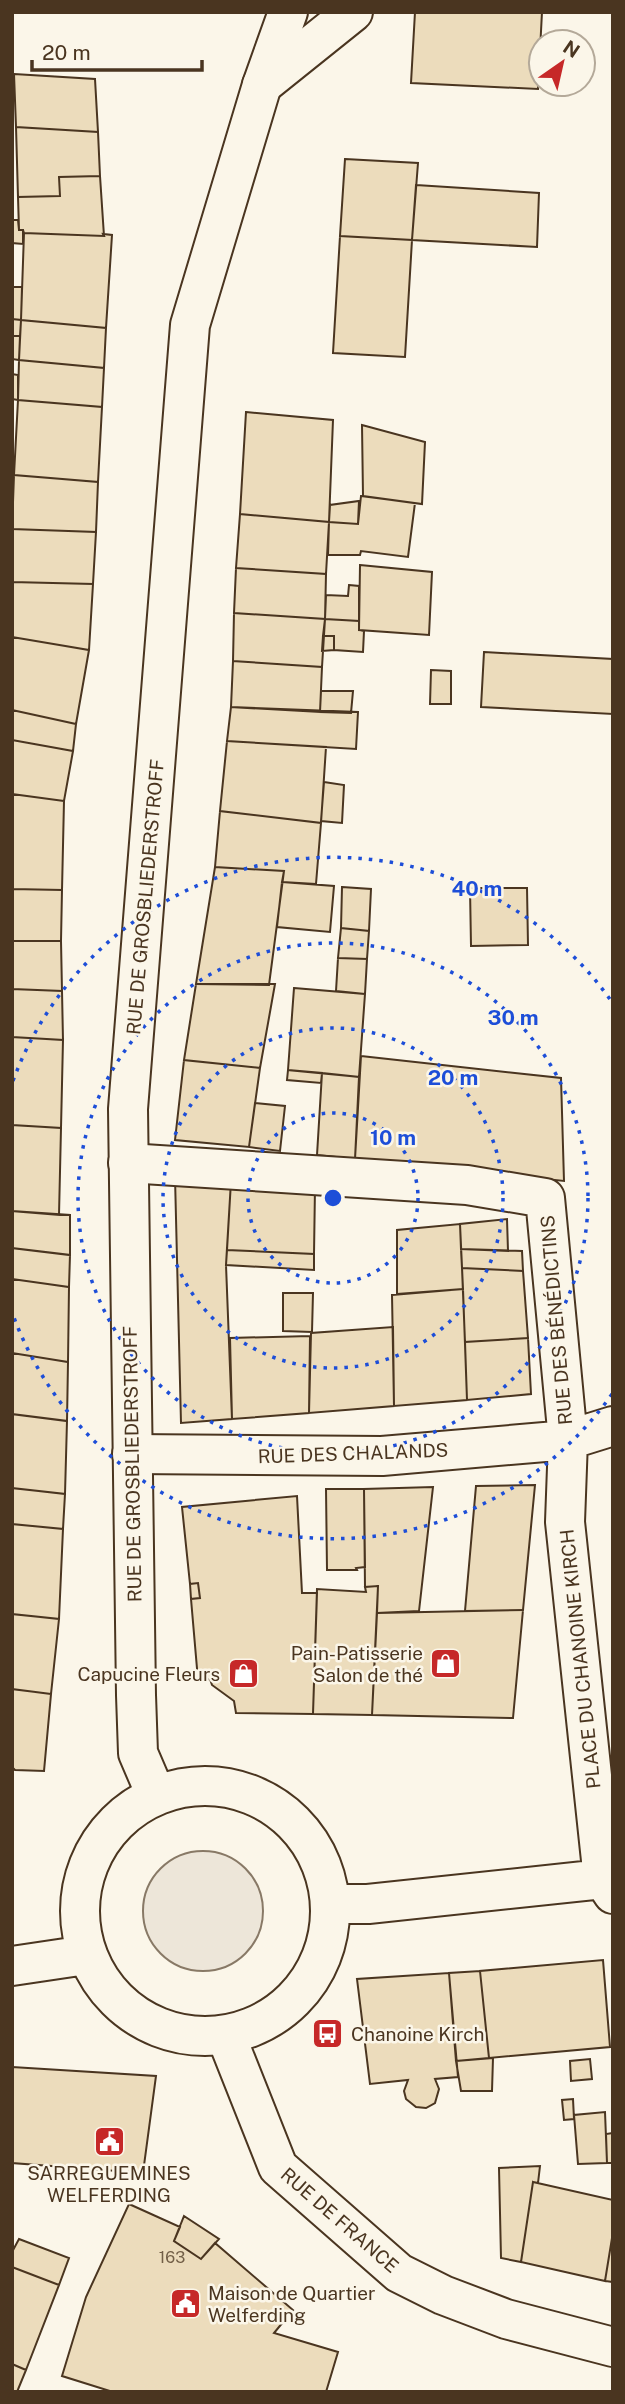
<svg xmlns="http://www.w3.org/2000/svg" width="625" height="2404" font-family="'Public Sans',sans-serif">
<rect width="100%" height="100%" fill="#fbf6e9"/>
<path fill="#ede6d9" stroke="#887966" stroke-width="2" d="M143 1911a60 60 0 1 1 120 0a60 60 0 1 1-120 0Z"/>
<path fill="#ecdcbc" stroke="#4a3520" stroke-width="2" d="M415 12H542L538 89 411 83Z
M14 74 95 79 98 132 16 127Z
M16 127 98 132 100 176 59 177 60 196 18 197Z
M345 159 418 163 412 240 340 236Z
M100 176 104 236 24 233 23 230H19L18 197 60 196 59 177Z
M416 185 539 193 537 247 412 240Z
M12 220H18L19 230H23V244L12 243Z
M24 233 104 236 103 234 112 235 106 328 21 320Z
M340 236 412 240 405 357 333 353Z
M12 287H22L21 320 12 319Z
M12 319 21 320 20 336H12Z
M21 320 106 328 104 368 19 360Z
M12 336H20L19 360 12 359Z
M19 360 104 368 102 407 18 400Z
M12 374 18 375V400L12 399Z
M18 400 102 407 98 482 14 475Z
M246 412 333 420 329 522 240 514Z
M362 425 425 442 422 504 363 496Z
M14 475 98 482 96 532 12 529Z
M361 496 415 503 408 557 361 551 360 555H328L329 522 358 524Z
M359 501 358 524 329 522 330 505Z
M240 514 329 522 326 574 236 568Z
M12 529 96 532 93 584 12 582Z
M360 565 432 572 429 635 359 630Z
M236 568 326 574 325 619 234 613Z
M12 582 93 584 89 650 12 637Z
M349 585 359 586V621L325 619 326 595 348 596Z
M234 613 325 619 322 667 233 661Z
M325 619 359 621V630L364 631 363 652 334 650V636H323Z
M323 636H334V650L322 651Z
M12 637 89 650 76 724 12 710Z
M484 652 613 659V714L481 707Z
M233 661 322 667 320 712 231 707Z
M431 670 451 671V704H430Z
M321 691H353L351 713 320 712Z
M231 707 358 712 356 749 227 741Z
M12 710 76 724 73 751 12 740Z
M12 740 73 751 64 801 12 794Z
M227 741 326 747 321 823 220 811Z
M324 782 344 785 342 823 321 821Z
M12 794 64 801 62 890 12 889Z
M220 811 321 823 316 884 282 882 284 871 215 867Z
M215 867 284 871 269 985 196 984Z
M282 882 334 886 330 932 277 927Z
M342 887 371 889 369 931 341 928Z
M470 888H527L528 945 471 946Z
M12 889 62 890 61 941H12Z
M341 928 369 931 367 959 338 958Z
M12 941H61L62 991 12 989Z
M338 958 367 959 365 994 336 991Z
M196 984H275L260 1068 184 1060Z
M294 988 365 994 359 1077 288 1070Z
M12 989 62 991 63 1040 12 1037Z
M12 1037 63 1040 61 1128 12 1125Z
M361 1056 561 1078 564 1181 355 1159Z
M184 1060 260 1068 249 1147 175 1140Z
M288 1070 322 1073 321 1083 287 1080Z
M322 1073 359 1077 355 1159 317 1155Z
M255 1103 285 1106 280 1151 249 1147Z
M12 1125 61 1128 59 1215 12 1211Z
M175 1177 231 1181 226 1265 232 1419 181 1423Z
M231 1181 315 1187 314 1254 227 1250Z
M12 1211 70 1215V1255L12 1248Z
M507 1219 508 1251 461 1249 460 1224Z
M460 1224 463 1289 397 1294V1230Z
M12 1248 70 1255 69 1287 12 1279Z
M461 1249 522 1251 523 1271 462 1268Z
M227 1250 314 1254V1270L226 1265Z
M462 1268 523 1271 528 1338 465 1342Z
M12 1279 69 1287 68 1362 12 1353Z
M463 1289 467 1400 394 1406 392 1295Z
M283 1293H313L312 1332 283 1331Z
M393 1327 394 1406 309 1413 311 1333Z
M310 1336 309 1413 232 1419 230 1338Z
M528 1338 531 1394 467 1400 465 1342Z
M12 1353 68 1362 67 1421 12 1414Z
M12 1414 67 1421 65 1494 12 1488Z
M535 1485 523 1610 465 1611 476 1486Z
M433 1487 419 1611 377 1613 378 1586 365 1587 364 1489Z
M12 1488 65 1494 63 1529 12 1524Z
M326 1489H364L365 1567 356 1568 357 1570H327Z
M297 1496 302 1593H317L313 1714 236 1713 234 1701 212 1685 210 1679 198 1680 191 1599 200 1598 198 1583 190 1584 182 1507Z
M12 1524 63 1529 59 1619 12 1614Z
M198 1583 200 1598 191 1599 190 1584Z
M378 1586 372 1715 313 1714 317 1589 366 1592 365 1587Z
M523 1610 513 1718 372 1715 377 1613Z
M12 1614 59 1619 51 1694 12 1689Z
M12 1689 51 1694 44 1771 15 1770 12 1767Z
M603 1960 610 2047 489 2058 480 1971Z
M480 1971 489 2058 456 2061 449 1973Z
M449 1973 458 2077 435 2079 439 2089 435 2103 426 2108 416 2107 406 2099 404 2091 408 2080 370 2084 357 1979Z
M493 2058 492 2091H461L456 2061Z
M590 2059 592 2079 571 2081 570 2061Z
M12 2067 156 2076 143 2173 12 2163Z
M573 2099 574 2119 564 2120 562 2100Z
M605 2112 607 2163 578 2164 574 2115Z
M613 2133V2163H607L606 2134Z
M540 2166 538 2183 533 2182 521 2262 501 2258 499 2168Z
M533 2182 613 2200V2232L605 2281 521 2262Z
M129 2204 180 2227 174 2241 201 2259 215 2243 293 2310 274 2333 338 2352 326 2392H113L62 2376 86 2297Z
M184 2216 219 2239 201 2259 174 2241Z
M613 2232V2282L605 2281Z
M19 2239 69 2258 59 2285 12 2267V2252Z
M12 2267 59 2285 26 2370 12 2364Z
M12 2364 26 2370 17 2392H12Z"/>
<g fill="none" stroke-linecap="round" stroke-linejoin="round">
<defs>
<path id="street" d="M262 85 353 12
M128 1163 467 1185 545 1198 568 1440 565 1522 603 1879 613 1894
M132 1454 382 1456 568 1440 613 1426
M332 1904H368L603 1879 613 1875"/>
<path id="primary" d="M80 1911a125 125 0 1 1 250 0a125 125 0 1 1-250 0Z
M156 1795 138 1753 136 1695 128 1109 190 325 262 85 288 12
M12 1966 86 1955
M226 2036 278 2167 399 2273 443 2295 506 2319 613 2347"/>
</defs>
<use href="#street" stroke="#4a3520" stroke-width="42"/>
<use href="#primary" stroke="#4a3520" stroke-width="42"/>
<use href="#street" stroke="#fbf6e9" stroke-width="38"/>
<use href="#primary" stroke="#fbf6e9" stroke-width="38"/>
</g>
<g fill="none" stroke="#1d4ed8" stroke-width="3.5" stroke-dasharray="3.5 7">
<circle cx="333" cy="1198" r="85"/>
<circle cx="333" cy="1198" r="170"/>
<circle cx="333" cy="1198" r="255"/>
<path d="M612 1394A341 341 0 0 1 13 1315M13 1081A341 341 0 0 1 612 1002"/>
</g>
<defs>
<symbol id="shop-square" viewBox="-11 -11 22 22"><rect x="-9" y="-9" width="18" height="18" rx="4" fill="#c62828" stroke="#fbf6e9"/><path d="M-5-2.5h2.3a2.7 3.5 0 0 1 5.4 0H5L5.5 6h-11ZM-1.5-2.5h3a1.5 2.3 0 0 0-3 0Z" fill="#fff"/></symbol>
<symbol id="bus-square" viewBox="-11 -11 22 22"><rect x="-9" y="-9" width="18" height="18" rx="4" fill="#c62828" stroke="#fbf6e9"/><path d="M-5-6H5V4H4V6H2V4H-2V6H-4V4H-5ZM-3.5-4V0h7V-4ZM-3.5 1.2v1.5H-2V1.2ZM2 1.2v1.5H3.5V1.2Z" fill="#fff"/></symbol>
<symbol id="civic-square" viewBox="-11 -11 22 22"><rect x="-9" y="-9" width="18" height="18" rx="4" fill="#c62828" stroke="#fbf6e9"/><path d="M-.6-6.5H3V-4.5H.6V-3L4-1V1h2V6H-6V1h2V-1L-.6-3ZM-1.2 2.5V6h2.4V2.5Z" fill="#fff"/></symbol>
</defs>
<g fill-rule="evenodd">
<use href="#shop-square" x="428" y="1646" width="35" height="35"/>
<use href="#shop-square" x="226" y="1656" width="35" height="35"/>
<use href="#bus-square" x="310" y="2016" width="35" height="35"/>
<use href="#civic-square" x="92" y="2124" width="35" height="35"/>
<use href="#civic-square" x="168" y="2286" width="35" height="35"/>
</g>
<g text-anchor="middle" stroke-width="5" stroke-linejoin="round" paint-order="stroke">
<g font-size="16" fill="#725f47">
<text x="172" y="2263">163</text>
</g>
<g font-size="19" fill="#4a3520" stroke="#fbf6e9">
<text transform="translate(145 897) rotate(-85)" y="7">RUE DE GROSBLIEDERSTROFF</text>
<text transform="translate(556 1320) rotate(-95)" y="7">RUE DES BÉNÉDICTINS</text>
<text transform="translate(353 1453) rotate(-2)" y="7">RUE DES CHALANDS</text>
<text transform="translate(132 1464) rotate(-91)" y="7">RUE DE GROSBLIEDERSTROFF</text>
<text transform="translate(580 1659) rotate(-96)" y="7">PLACE DU CHANOINE KIRCH</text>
<text transform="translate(340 2220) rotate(41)" y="7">RUE DE FRANCE</text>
</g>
<g font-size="19" fill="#4a3520" stroke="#fbf6e9" text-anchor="end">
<text x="423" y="1660">Pain-Patisserie<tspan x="423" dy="22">Salon de thé</tspan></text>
<text x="220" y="1681">Capucine Fleurs</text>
<text x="351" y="2041" text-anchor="start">Chanoine Kirch</text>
<text x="109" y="2180" text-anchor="middle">SARREGUEMINES<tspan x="109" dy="22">WELFERDING</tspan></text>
<text x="208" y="2300" text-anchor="start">Maison de Quartier<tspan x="208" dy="22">Welferding</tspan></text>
</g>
</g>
<circle cx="333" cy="1198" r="10" fill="#1d4ed8" stroke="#fbf6e9" stroke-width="3.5"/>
<g font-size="21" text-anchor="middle" font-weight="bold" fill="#1d4ed8" stroke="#fbf6e9" stroke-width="5" stroke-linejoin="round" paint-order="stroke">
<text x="477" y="896">40 m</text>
<text x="513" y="1025">30 m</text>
<text x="453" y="1085">20 m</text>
<text x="393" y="1145">10 m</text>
</g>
<rect width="625" height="2404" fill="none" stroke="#4a3520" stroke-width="28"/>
<g transform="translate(562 63) rotate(34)"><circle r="33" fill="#fbf6e9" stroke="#b4a999" stroke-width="2"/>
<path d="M0-5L12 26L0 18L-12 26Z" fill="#c62828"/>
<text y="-10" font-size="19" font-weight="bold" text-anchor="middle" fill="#4a3520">N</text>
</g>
<path d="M32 60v10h170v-10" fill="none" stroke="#4a3520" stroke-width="3.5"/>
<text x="42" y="60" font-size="21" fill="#4a3520" stroke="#fbf6e9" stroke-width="5" paint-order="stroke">20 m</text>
</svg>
